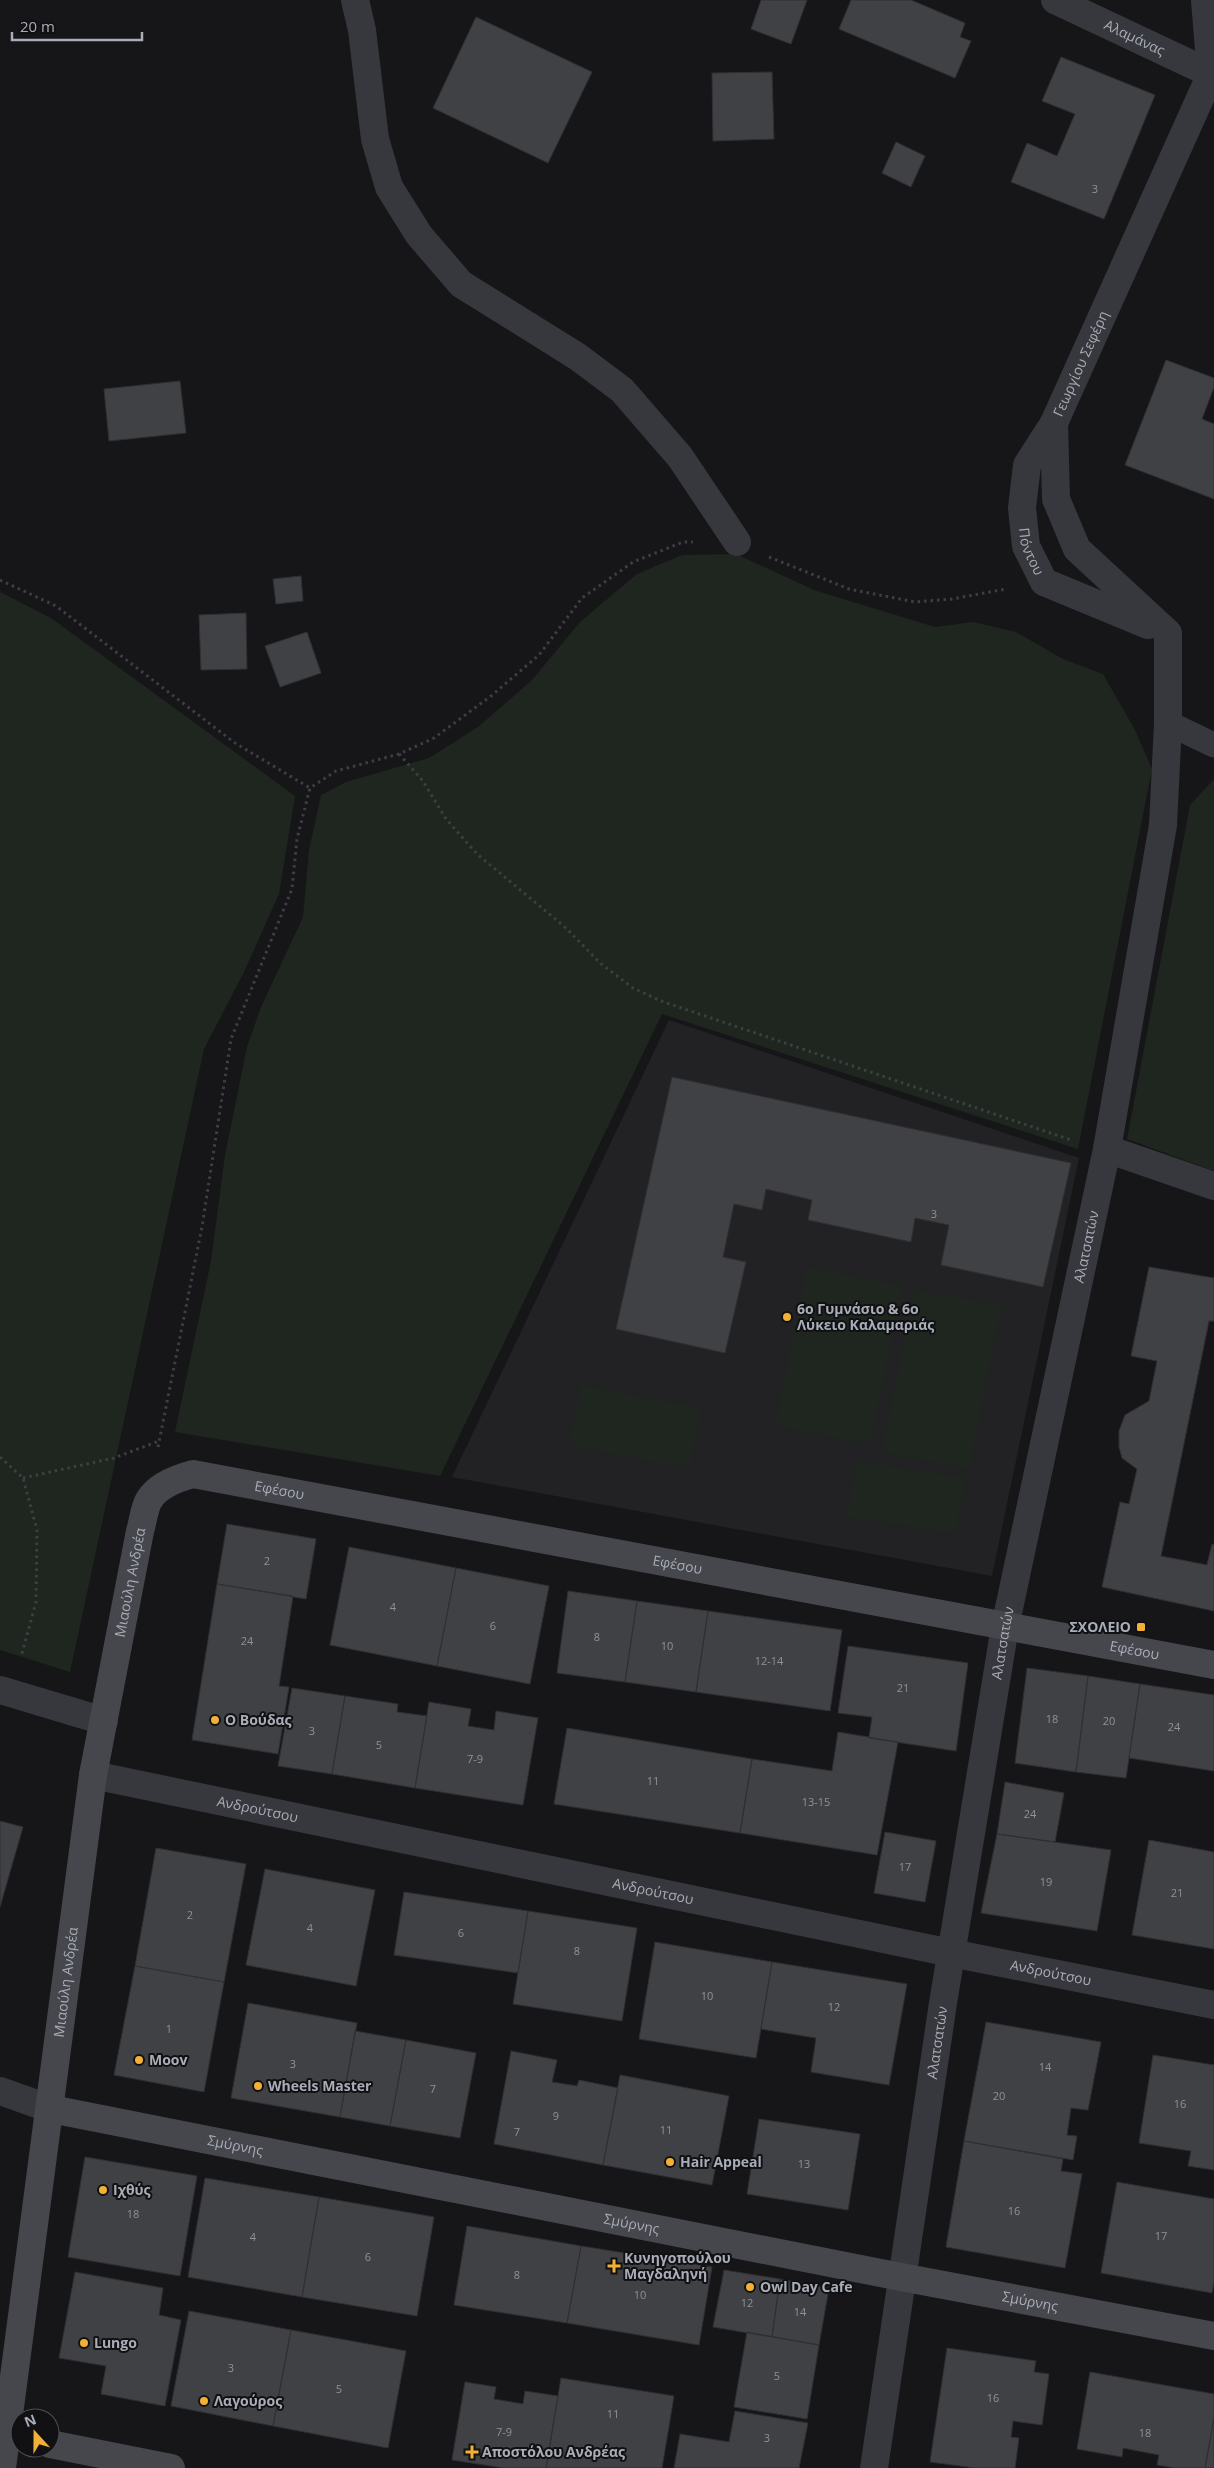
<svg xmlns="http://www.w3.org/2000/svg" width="1214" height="2468" font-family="'Open Sans',sans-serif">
<rect width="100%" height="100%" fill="#161618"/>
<path fill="#222225" d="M669 1020 1079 1158 992 1576 452 1477Z"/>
<path fill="#1e261f" d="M736 554 814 590 935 627 973 622 1016 632 1063 659 1103 674 1135 730 1152 769 1078 1149 662 1014 440 1476 175 1432 211 1261 225 1155 247 1047 261 1007 303 917 309 850 321 795 346 782 429 758 478 727 532 680 580 622 637 574 682 555Z
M0 592 51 618 295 796 279 894 244 972 204 1049 70 1672 0 1650Z
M1214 779V1171L1127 1139 1190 805Z
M807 1267 902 1287 870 1445 775 1426Z
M914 1290 1001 1306 969 1469 882 1452Z
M581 1385 701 1408 689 1468 569 1445Z
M856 1461 965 1478 956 1534 847 1516Z"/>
<path fill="#404145" stroke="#303034" d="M761 0H807L791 44 751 29Z
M851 0H911L965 23 960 37 971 41 955 78 839 29Z
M476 17 592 72 548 163 433 108Z
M1061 57 1155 95 1104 219 1011 182 1027 143 1057 156 1075 114 1042 101Z
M772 72 774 139 713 141 712 73Z
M896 142 925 156 911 187 882 173Z
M1166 360 1214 378V387L1202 419 1214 424V499L1125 465Z
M180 381 186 433 109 441 104 389Z
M301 576 303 601 276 604 273 579Z
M246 613 247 669 201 670 199 615Z
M307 632 321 673 280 687 265 646Z
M672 1077 1071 1163 1043 1287 941 1265 949 1225 915 1218 911 1242 808 1220 812 1200 766 1189 762 1210 734 1204 723 1257 746 1262 725 1353 616 1329Z
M1149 1267 1214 1278V1321H1209L1161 1556 1207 1565 1212 1544 1214 1545V1611L1102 1587 1120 1502 1129 1504 1137 1469 1122 1458 1119 1447V1431L1125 1415 1149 1401 1157 1361 1131 1356Z
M227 1524 316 1539 306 1599 217 1584Z
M349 1547 456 1568 437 1666 330 1645Z
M456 1568 549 1586 530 1684 437 1666Z
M217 1584 293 1596 279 1686 289 1687 278 1754 192 1740Z
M568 1591 637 1601 625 1682 557 1673Z
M637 1601 708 1611 696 1692 625 1682Z
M708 1611 842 1630 830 1711 696 1692Z
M848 1646 968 1663 956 1751 869 1738 872 1717 838 1713Z
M1027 1668 1088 1676 1076 1772 1015 1763Z
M1088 1676 1140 1684 1126 1778 1076 1772Z
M1140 1684 1214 1695V1771L1129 1758Z
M292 1688 345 1696 332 1774 278 1766Z
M345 1696 398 1704 397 1712 427 1716 415 1788 332 1774Z
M429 1702 471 1709 468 1726 494 1730 496 1711 538 1718 523 1805 415 1788Z
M567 1728 752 1759 740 1833 554 1804Z
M838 1732 898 1742 877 1855 740 1833 752 1759 832 1771Z
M1005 1782 1064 1793 1055 1842 997 1834Z
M0 1821 23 1827 0 1907Z
M885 1832 936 1841 925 1902 874 1893Z
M997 1834 1111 1850 1097 1931 981 1913Z
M1149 1840 1214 1852V1949L1132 1935Z
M156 1848 246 1864 224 1982 135 1966Z
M265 1869 375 1890 356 1986 246 1965Z
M404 1892 528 1911 518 1973 394 1955Z
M528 1911 637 1928 622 2021 513 2004Z
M655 1942 772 1962 756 2058 639 2039Z
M772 1962 907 1984 889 2085 811 2072 816 2038 761 2029Z
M135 1966 224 1982 204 2092 114 2075Z
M248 2003 357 2023 340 2117 231 2098Z
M986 2022 1101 2042 1088 2110 1071 2108 1067 2135 1077 2136 1073 2160 964 2141Z
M355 2031 406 2040 390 2126 340 2117Z
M406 2040 476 2053 460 2138 390 2126Z
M511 2051 557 2060 552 2082 577 2086 579 2080 618 2088 603 2165 494 2144Z
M1153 2055 1214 2065V2170L1188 2166 1191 2151 1139 2143Z
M620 2075 729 2096 712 2185 603 2165Z
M759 2119 860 2134 848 2210 747 2194Z
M964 2141 1063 2159 1061 2171 1082 2174 1065 2268 946 2247Z
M85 2157 197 2176 180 2276 68 2257Z
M205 2178 319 2197 302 2297 188 2277Z
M1117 2182 1214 2199V2282L1212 2293 1101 2273Z
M319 2197 434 2217 417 2316 302 2297Z
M467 2226 581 2246 567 2323 454 2305Z
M581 2246 712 2267 699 2345 567 2323Z
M724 2270 780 2279 772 2337 713 2327Z
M75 2272 163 2288 159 2315 181 2320 165 2406 101 2394 106 2366 59 2358Z
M780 2279 829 2288 819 2345 772 2337Z
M189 2311 291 2330 273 2426 171 2406Z
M291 2330 406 2351 388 2448 273 2426Z
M747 2332 819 2345 807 2419 734 2407Z
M947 2348 1036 2361 1034 2372 1049 2374 1042 2425 1013 2421 1011 2437 1019 2438 1015 2468H975L930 2462Z
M1090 2372 1214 2394V2418L1205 2468H1175L1157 2465 1159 2455 1123 2448 1122 2457 1077 2449Z
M561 2378 674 2396 662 2468H546Z
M465 2382 496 2387 494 2399 523 2404 525 2391 558 2396 546 2468H504L452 2460Z
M735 2411 808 2423 799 2468H674L680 2434 729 2442Z
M1214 2418V2468H1205Z"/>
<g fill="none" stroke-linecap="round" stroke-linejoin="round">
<path stroke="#3d3f44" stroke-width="3" stroke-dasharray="2.5 4" stroke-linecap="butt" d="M769 557 849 589 915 602 952 599 1006 589
M0 580 56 606 235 743 310 788
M399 754 423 781 446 819 477 854 566 928 600 963 633 988 661 1001 1071 1140
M158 1447 202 1227 231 1039 292 889 297 839 310 788 336 771 399 754 434 738 491 696 539 655 582 598 633 562 683 542H693
M0 1457 23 1478 37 1530 36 1602 21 1657
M23 1478 114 1458 159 1441"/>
<path stroke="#37383d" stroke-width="25" d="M1168 723 1214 745"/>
<g stroke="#37383d" stroke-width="28">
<path d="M355 0 362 30 375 139 389 187 419 235 461 284 578 357 622 390 680 457 737 542"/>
<path id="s1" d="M1055 0 1214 75"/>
<path id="s2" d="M1054 423 1027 465 1022 508 1026 546 1044 582 1148 625"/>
<path d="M1107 1149 1214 1186"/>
<path d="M0 1690 104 1721"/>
<path id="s3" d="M93 1775 951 1953 1214 2005"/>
<path d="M0 2091 51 2109"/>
<path id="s4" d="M874 2468 943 2003 1005 1627 1107 1149 1163 825 1168 723V633L1077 549 1056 499 1054 423 1211 74 1205 0"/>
</g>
<g stroke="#45474d" stroke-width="28">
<path id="s5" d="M51 2109 901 2277 1214 2336"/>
<path d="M50 2444 171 2468"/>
<path id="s6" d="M2 2468 93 1775 140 1531C143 1522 144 1508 149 1500 158 1485 178 1478 193 1474L1214 1665"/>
</g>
</g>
<g fill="#f2b134" stroke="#111113" stroke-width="2">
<circle cx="787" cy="1317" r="5"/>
<rect x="1136" y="1622" width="10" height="10" rx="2.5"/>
<circle cx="215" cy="1720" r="5"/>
<circle cx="139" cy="2060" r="5"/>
<circle cx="258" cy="2086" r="5"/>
<circle cx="670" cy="2162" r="5"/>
<circle cx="103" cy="2190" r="5"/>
<path d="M611.5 2258.5h5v5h5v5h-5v5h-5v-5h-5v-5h5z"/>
<circle cx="750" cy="2287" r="5"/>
<circle cx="84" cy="2343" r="5"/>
<circle cx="204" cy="2401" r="5"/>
<path d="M469.5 2444.5h5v5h5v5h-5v5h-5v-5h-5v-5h5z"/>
</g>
<g text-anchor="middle" stroke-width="4" stroke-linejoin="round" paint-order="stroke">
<g font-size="11" fill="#8e929b">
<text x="1095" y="193">3</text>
<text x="934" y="1218">3</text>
<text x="267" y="1565">2</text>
<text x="393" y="1611">4</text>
<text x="493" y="1630">6</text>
<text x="597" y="1641">8</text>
<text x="247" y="1645">24</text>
<text x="667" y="1650">10</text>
<text x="769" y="1665">12-14</text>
<text x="903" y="1692">21</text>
<text x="1052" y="1723">18</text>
<text x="1109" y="1725">20</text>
<text x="1174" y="1731">24</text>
<text x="312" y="1735">3</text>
<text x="379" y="1749">5</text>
<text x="475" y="1763">7-9</text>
<text x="653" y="1785">11</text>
<text x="816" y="1806">13-15</text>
<text x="1030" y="1818">24</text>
<text x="905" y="1871">17</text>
<text x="1046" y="1886">19</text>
<text x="1177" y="1897">21</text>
<text x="190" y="1919">2</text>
<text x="310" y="1932">4</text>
<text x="461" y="1937">6</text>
<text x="577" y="1955">8</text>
<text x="707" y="2000">10</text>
<text x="834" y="2011">12</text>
<text x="169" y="2033">1</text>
<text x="293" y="2068">3</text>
<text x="1045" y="2071">14</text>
<text x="433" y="2093">7</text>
<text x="999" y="2100">20</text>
<text x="1180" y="2108">16</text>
<text x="556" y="2120">9</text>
<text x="666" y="2134">11</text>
<text x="517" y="2136">7</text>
<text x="804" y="2168">13</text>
<text x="1014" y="2215">16</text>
<text x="133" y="2218">18</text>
<text x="1161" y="2240">17</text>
<text x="253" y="2241">4</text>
<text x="368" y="2261">6</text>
<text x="517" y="2279">8</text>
<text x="640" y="2299">10</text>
<text x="747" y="2307">12</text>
<text x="800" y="2316">14</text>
<text x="231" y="2372">3</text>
<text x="777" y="2380">5</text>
<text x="339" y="2393">5</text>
<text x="993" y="2402">16</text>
<text x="613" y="2418">11</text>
<text x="504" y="2436">7-9</text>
<text x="1145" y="2437">18</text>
<text x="767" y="2442">3</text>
</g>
<g font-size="14" fill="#a8adb8" stroke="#111113">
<text dy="5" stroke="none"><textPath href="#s1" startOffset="88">Αλαμάνας</textPath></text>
<text dy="5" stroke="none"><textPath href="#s4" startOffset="2180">Γεωργίου Σεφέρη</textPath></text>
<text dy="5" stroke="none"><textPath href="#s2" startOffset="138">Πόντου</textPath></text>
<text dy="5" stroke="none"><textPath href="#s4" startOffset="1240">Αλατσατών</textPath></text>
<text dy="5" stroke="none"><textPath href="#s6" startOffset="1120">Εφέσου</textPath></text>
<text dy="5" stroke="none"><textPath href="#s6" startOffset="1525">Εφέσου</textPath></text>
<text dy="5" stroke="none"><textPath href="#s6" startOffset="895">Μιαούλη Ανδρέα</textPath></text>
<text dy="5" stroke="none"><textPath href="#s4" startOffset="835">Αλατσατών</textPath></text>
<text dy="5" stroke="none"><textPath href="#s6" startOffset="1990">Εφέσου</textPath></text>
<text dy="5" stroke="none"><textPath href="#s3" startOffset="168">Ανδρούτσου</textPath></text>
<text dy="5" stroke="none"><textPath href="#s3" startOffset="572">Ανδρούτσου</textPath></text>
<text dy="5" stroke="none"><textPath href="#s3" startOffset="978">Ανδρούτσου</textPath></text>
<text dy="5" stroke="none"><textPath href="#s6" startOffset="490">Μιαούλη Ανδρέα</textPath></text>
<text dy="5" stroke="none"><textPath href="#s4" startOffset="430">Αλατσατών</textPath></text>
<text dy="5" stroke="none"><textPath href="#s5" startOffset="188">Σμύρνης</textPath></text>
<text dy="5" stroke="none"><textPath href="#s5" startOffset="592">Σμύρνης</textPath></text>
<text dy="5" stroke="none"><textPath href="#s5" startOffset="998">Σμύρνης</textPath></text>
</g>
<g font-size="14" font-weight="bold" fill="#a8adb8" stroke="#111113" text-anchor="start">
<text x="797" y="1314">6ο Γυμνάσιο &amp; 6ο<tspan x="797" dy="16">Λύκειο Καλαμαριάς</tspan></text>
<text x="1131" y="1632" text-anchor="end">ΣΧΟΛΕΙΟ</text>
<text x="225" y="1725">Ο Βούδας</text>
<text x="149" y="2065">Moov</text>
<text x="268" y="2091">Wheels Master</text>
<text x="680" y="2167">Hair Appeal</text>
<text x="113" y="2195">Ιχθύς</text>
<text x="624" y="2263">Κυνηγοπούλου<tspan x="624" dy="16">Μαγδαληνή</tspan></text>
<text x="760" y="2292">Owl Day Cafe</text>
<text x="94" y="2348">Lungo</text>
<text x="214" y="2406">Λαγούρος</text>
<text x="482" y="2457">Αποστόλου Ανδρέας</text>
</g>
</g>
<g transform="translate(35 2433) rotate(339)"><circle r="24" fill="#111113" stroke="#4d4f55"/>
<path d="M0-4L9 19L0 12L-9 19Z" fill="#f2b134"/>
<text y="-8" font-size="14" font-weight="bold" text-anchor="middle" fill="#a8adb8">N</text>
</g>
<path d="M12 32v8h130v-8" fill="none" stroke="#a8adb8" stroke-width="2.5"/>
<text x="20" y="32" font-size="15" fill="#a8adb8" stroke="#111113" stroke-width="4" paint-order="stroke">20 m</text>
</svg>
